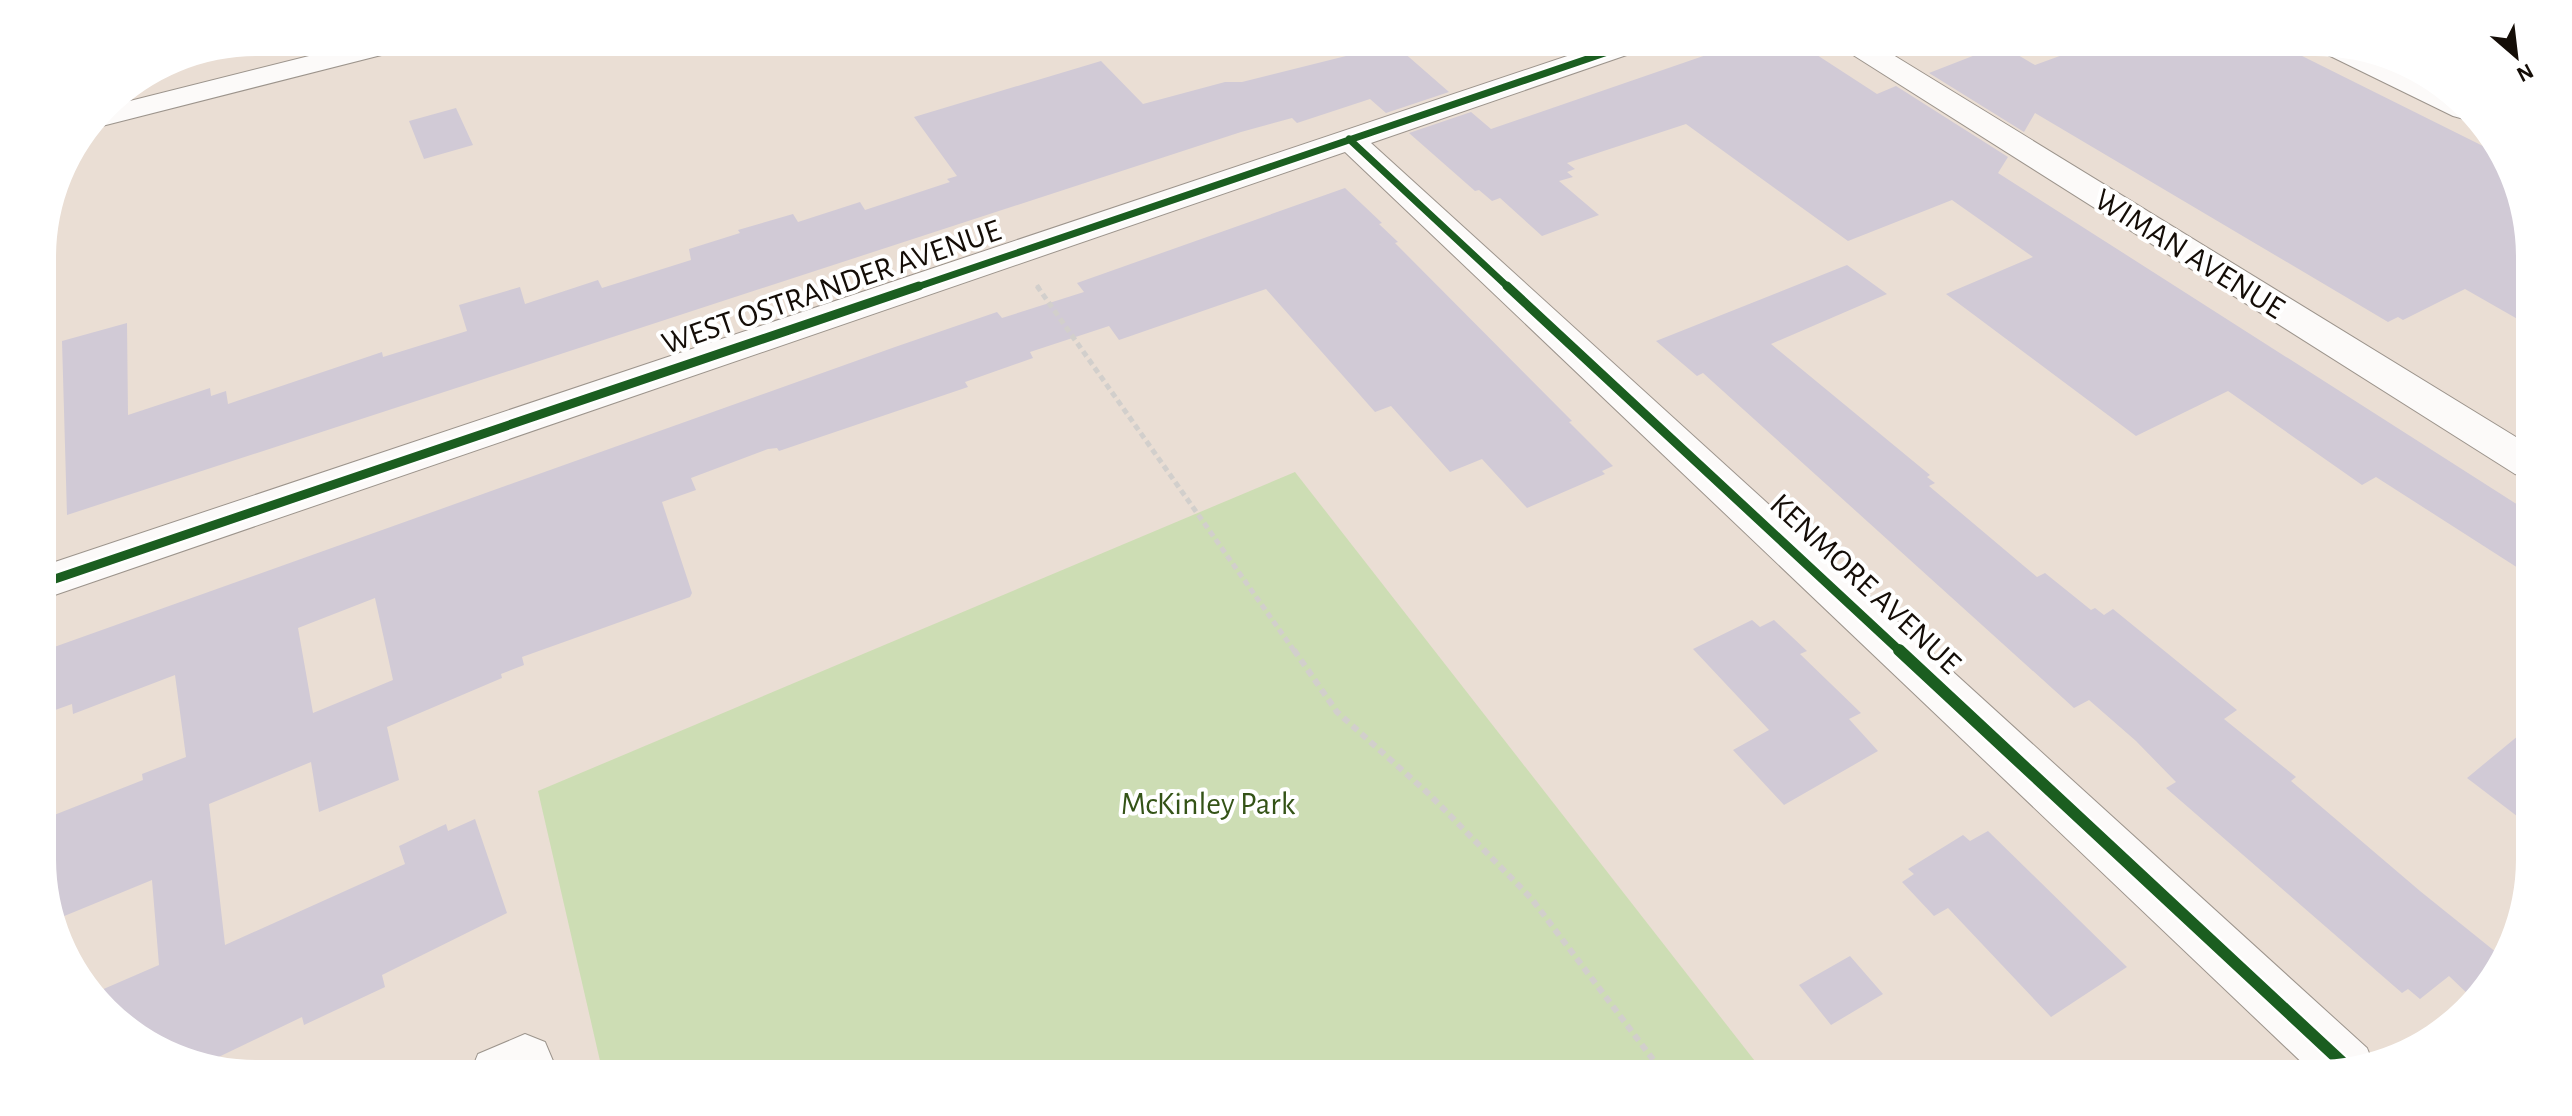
<svg xmlns="http://www.w3.org/2000/svg" width="2572" height="1116" font-family="'Alegreya Sans',sans-serif">
<rect width="100%" height="100%" fill="#eaded4"/>
<path fill="#cdddb4" d="M1295 472 1765 1074H603L538 791Z"/>
<path fill="#d1cad6" fill-rule="evenodd" d="M1744 42H1797L1877 94 1896 86 2008 157 1998 173 2529 512V575L2376 477 2362 485 2228 391 2136 436 1946 294 2033 257 1952 200 1848 241 1686 124 1567 163 1575 169 1567 172 1573 177 1559 181 1599 215 1542 236 1500 198 1492 201 1479 190 1475 191 1409 133 1471 112 1491 129Z
M2098 42H2274L2497 153 2528 228V325L2465 289 2403 320 2398 317 2388 322 2035 113 2024 132 1929 73 2001 45 2035 65Z
M1394 44 1449 92 1386 113 1370 99 1297 123 1292 118 1241 132 67 515 62 341 127 323 128 415 210 388 211 396 226 391 228 404 382 352 383 357 467 331 459 305 520 287 525 304 598 280 602 288 691 260 689 249 740 233 738 230 793 214 798 222 860 202 865 210 950 182 947 179 957 176 914 117 1101 61 1143 104 1225 82H1242Z
M456 108 473 145 424 159 409 121Z
M1345 188 1382 223 1379 224 1398 242 1395 243 1572 421 1569 422 1613 466 1602 471 1605 474 1527 508 1482 459 1450 472 1391 406 1375 412 1266 289 1119 340 1109 326 1030 352 1033 358 965 382 968 387 779 451 777 448 768 449 691 478 696 490 662 502 692 593 690 597 522 657 524 665 501 674 502 678 387 727 399 780 319 812 311 762 209 804 225 945 405 864 399 846 446 824 448 831 475 819 507 913 382 975 385 987 304 1025 302 1017 204 1064 175 1058 92 994 159 965 152 880 57 919 44 888V819L143 780 142 774 186 757 175 675 73 714 72 704 44 714 43 651 895 347 997 312 1002 318 1084 292 1077 283ZM375 598 393 680 313 713 298 628Z
M1847 265 1887 294 1771 344 1930 475 1927 477 1935 483 1929 486 2037 577 2045 573 2091 610 2095 608 2104 615 2113 609 2237 710 2224 719 2296 777 2291 781 2420 891 2502 957 2471 997 2449 976 2420 999 2408 989 2402 993 2166 788 2176 782 2136 741 2089 700 2074 708 1703 373 1697 376 1656 341Z
M1752 620 1760 627 1774 620 1807 651 1800 654 1861 713 1849 719 1878 751 1784 805 1733 750 1769 730 1693 649Z
M2530 726V826L2467 778Z
M1988 831 2127 967 2051 1017 1948 908 1934 916 1902 882 1914 874 1908 869 1963 835 1970 841Z
M1850 956 1883 994 1831 1025 1799 985Z"/>
<g fill="none" stroke-linecap="round" stroke-linejoin="round">
<defs>
<path id="minor" d="M365 42H413L409 48 98 127 92 126 106 107Z
M1609 42H1651L1647 48 1371 143 2367 1048 2371 1058 2329 1074H2314L1345 152 43 599V566Z
M1838 42H1872L2529 445V478L2515 474 1842 48Z
M2317 42 2368 53 2425 80 2474 117 2464 119 2453 116 2320 51Z
M525 1034 545 1042 553 1061 547 1074H470L478 1054Z"/>
</defs>
<use href="#minor" stroke="#9c948c" stroke-width="2"/>
<path stroke="#d2cfcc" stroke-width="4" stroke-dasharray="4 3" stroke-linecap="butt" d="M1037 285 1039 288"/>
<path stroke="#d2cfcc" stroke-width="5" stroke-dasharray="6 4" stroke-linecap="butt" d="M1037 286 1295 652"/>
<path stroke="#d2cfcc" stroke-width="6" stroke-dasharray="7 5" stroke-linecap="butt" d="M1294 650 1337 712 1430 795 1531 898 1664 1074"/>
<use href="#minor" fill="#fcfaf9" fill-rule="evenodd"/>
<defs>
<path id="cycleway-far2" d="M1349 139 1509 288
M914 288 1637 42"/>
<path id="cycleway-far1" d="M1507 286 1901 652
M43 583 919 286"/>
<path id="cycleway" d="M1899 650 2347 1067"/>
</defs>
<use href="#cycleway-far2" stroke="#fff" stroke-width="11"/>
<use href="#cycleway-far1" stroke="#fff" stroke-width="14"/>
<use href="#cycleway" stroke="#fff" stroke-width="17"/>
<use href="#cycleway-far2" stroke="#1b5e20" stroke-width="7"/>
<use href="#cycleway-far1" stroke="#1b5e20" stroke-width="9"/>
<use href="#cycleway" stroke="#1b5e20" stroke-width="12"/>
</g>
<g text-anchor="middle" stroke-width="8" stroke-linejoin="round" paint-order="stroke">
<g font-size="32" fill="#140d07" stroke="#fff">
<text transform="translate(2190 253) rotate(32)" y="11">WIMAN AVENUE</text>
<text transform="translate(831 286) rotate(-19)" y="11">WEST OSTRANDER AVENUE</text>
<text transform="translate(1866 583) rotate(43)" y="11">KENMORE AVENUE</text>
</g>
<g font-size="32" fill="#345317" stroke="#fff">
<text x="1208" y="814">McKinley Park</text>
</g>
</g>
<path d="M0 0H2572V1116H0ZM257 56H2315A201 201 0 0 1 2516 257V859A201 201 0 0 1 2315 1060H257A201 201 0 0 1 56 859V257A201 201 0 0 1 257 56Z" fill="#fff" fill-rule="evenodd"/>
<g transform="translate(2516 56) rotate(152)" stroke="#ffffff" stroke-width="6" paint-order="stroke">
<path d="M0-6L14 30L0 20L-14 30Z" fill="#140d07"/>
<text y="-12" font-size="22" font-weight="bold" text-anchor="middle" fill="#140d07">N</text>
</g>
</svg>
